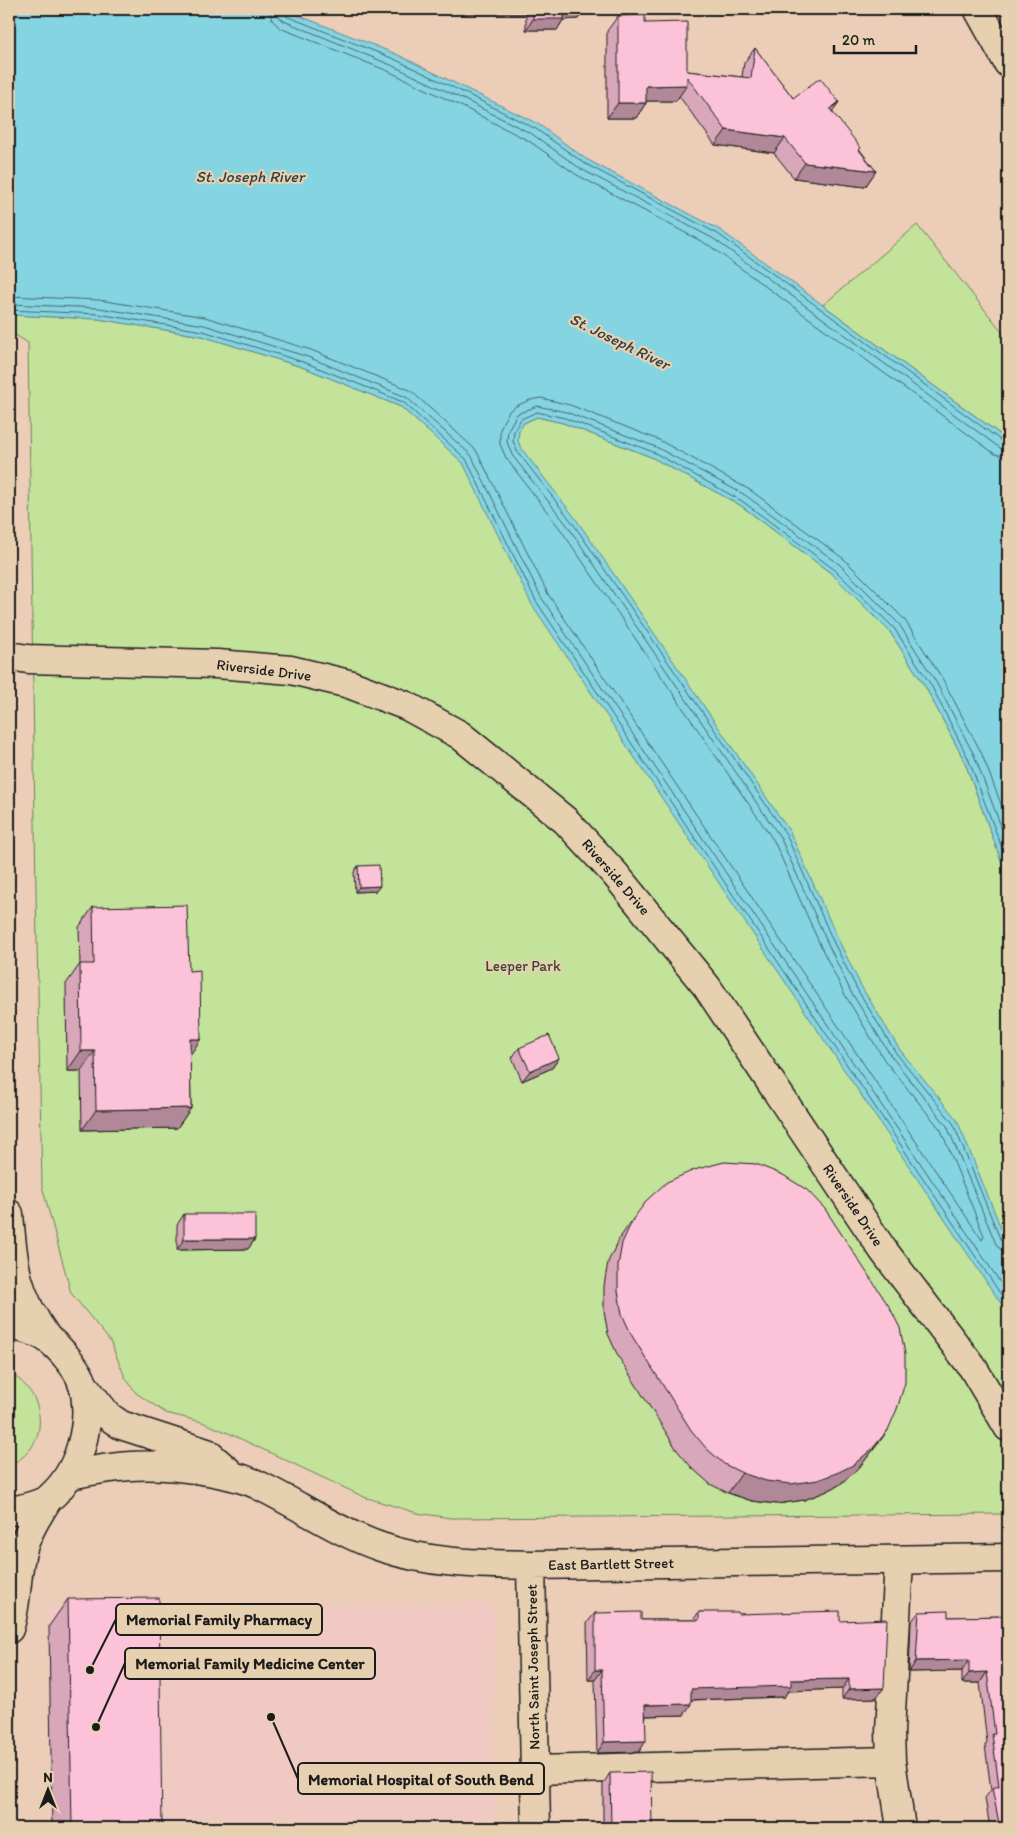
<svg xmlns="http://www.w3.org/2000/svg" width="1017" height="1837" font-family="Itim,sans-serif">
<rect width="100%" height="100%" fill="#ebcdb8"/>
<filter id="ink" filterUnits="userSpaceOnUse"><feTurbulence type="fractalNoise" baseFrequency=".02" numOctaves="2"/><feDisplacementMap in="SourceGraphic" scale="10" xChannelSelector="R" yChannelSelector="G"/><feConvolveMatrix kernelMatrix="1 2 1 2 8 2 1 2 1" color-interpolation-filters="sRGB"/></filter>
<g filter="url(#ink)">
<path fill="#f0cac2" d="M485 1602 493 1606 494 1614V1828H50L47 1607Z"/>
<path fill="#c3e29a" stroke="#707f5b" d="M917 225 1008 339V440L823 305Z
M11 315 98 319 202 336 305 368 401 407 429 432 524 423 537 417 563 423 651 457 740 505 832 574 890 632 926 688 964 760 1008 879V1514L451 1518 417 1513 364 1497 226 1432 202 1422 166 1413 136 1393 125 1377 110 1341 71 1293 42 1186 36 892 28 343 11 332Z
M9 1373C48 1393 51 1448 9 1465Z"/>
<path fill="#85d4e2" stroke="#5b8a93" d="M9 9H282L396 54 538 124 586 159 720 230 1008 440V879L964 760 926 688 890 632 832 574 740 505 651 457 563 423 537 417 524 423 519 431 518 441 521 448 576 519 790 832 838 939 861 986 900 1050 957 1120 1008 1245V1314L531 603 463 463 401 407 305 368 202 336 98 319 9 315Z"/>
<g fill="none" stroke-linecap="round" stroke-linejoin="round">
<path stroke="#46666b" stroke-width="1" d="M269 9 272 20 280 28 388 71 463 107 529 141 577 175 710 246 995 454 1008 457
M277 9 278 16 284 21 391 65 467 101 532 134 581 169 714 239 1000 448 1008 450
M283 9 286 16 394 59 469 95 536 129 584 163 718 234 1003 442 1008 443
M9 296 99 300 205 317 311 350 410 390 476 450 548 594 982 1240 984 1236 941 1130 885 1061 845 995 821 947 774 841 561 530 506 458 500 444V430L503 422 509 411 516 406 530 400 541 398 570 405 659 440 750 490 844 559 904 619 942 678 981 752 1008 822
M9 304 99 308 204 325 308 357 406 397 471 455 541 597 1008 1294
M9 310 98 314 203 331 306 363 403 402 466 459 536 601 1008 1305
M1008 845 974 755 936 682 899 624 839 564 745 495 656 447 566 412 537 406 517 414 508 430 507 442 512 455 567 525 780 837 828 944 851 992 891 1056 947 1126 996 1244 1000 1249 1008 1251
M1008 864 968 758 931 685 894 628 835 570 742 501 653 452 565 418 537 412 521 419 514 431 513 441 517 451 572 522 786 834 833 941 857 989 896 1053 953 1123 1001 1241 1004 1244 1008 1245"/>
<defs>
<path id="minor" d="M978 9 1008 63
M9 656 28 659 217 664 291 670 349 684 407 706 460 735 566 821 615 874 707 987 883 1250 973 1368 1008 1427
M82 1383 108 1416 121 1425 207 1453 229 1472
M70 1475C118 1465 152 1462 201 1470 221 1473 238 1476 256 1484 298 1504 337 1532 381 1547 430 1564 480 1564 531 1565L1008 1558
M899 1560 890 1732 891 1761 901 1828
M531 1565 536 1828
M535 1770 891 1761"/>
<path id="major" d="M9 1214C13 1266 16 1294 47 1338
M9 1325C21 1327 39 1332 48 1339 60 1348 79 1370 83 1384 93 1422 80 1473 48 1499 41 1504 19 1510 9 1511
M9 1629C18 1603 15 1574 23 1548 28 1531 38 1515 48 1499"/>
</defs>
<use href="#minor" stroke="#1c1c1c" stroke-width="31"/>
<use href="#major" stroke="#1c1c1c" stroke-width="31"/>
<use href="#minor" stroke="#e7d0b0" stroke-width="28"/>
<use href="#major" stroke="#e7d0b0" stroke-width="28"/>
</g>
<path fill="#d8a7ba" stroke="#1c1c1c" d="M457 9H585L578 19 563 20 557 30H526V13H457Z
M618 16 645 23 687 71 742 77 744 63 755 48 793 98 832 112 860 150 876 171 865 187 794 178 774 153 715 145 679 96 676 101H646V103L636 118H607V31Z
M358 866 376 891 355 892 354 872Z
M93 907 190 1055 191 1108 177 1128 82 1130 81 1071H67L66 984 80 964 79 927Z
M519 1048 559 1058 552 1068 522 1081 512 1058Z
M184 1214 255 1239 248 1249 177 1250V1225Z
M633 1219 888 1430 874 1449 858 1469 839 1485 825 1492 804 1500 777 1504 752 1501 728 1493 710 1484 692 1468 677 1450 618 1356 608 1334 604 1311V1286L608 1262 619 1239Z
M68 1599 162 1828H52L49 1626Z
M699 1612 738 1614 840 1621 876 1698 842 1699V1689L788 1691 784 1697 691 1700 684 1715 646 1716 639 1752 597 1753 595 1680H588L587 1623 595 1613 641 1620H693Z
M919 1612 948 1617 1008 1616V1828H990L985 1798 991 1790 985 1745 987 1742 980 1683H962V1671L909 1672 911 1622Z
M610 1773 652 1828H603V1784Z"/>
<path fill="#b08897" stroke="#1c1c1c" d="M460 9H529L526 13H457Z
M564 9H585L578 19 563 20 557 30H526L533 19Z
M687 85 676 101H635L646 86Z
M839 102 828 118 830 109Z
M618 103H646L636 118H607Z
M726 130 785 138 774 153 715 145Z
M805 163 876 171 865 187 794 178Z
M380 886 376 891 355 892 359 887Z
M190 1039H201L188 1058Z
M81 1051H95L81 1071H67Z
M559 1058 552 1068 522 1081 530 1071Z
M191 1108 177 1128 82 1130 96 1110Z
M184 1239H255L248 1249 177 1250Z
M888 1430 874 1449 858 1469 839 1485 825 1492 804 1500 777 1504 752 1501 728 1493 742 1473Z
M969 1660 962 1671 909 1672 916 1661Z
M595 1670H602L595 1680H588Z
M987 1672 980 1683H962L969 1673Z
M849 1679 842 1689 788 1691 784 1697 684 1700 691 1689 791 1680Z
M884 1688 876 1698 842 1699 849 1689Z
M691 1704 684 1715 638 1716 645 1705Z
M646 1741 639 1752 597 1753 604 1742Z"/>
<path fill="#fbc2d8" stroke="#1c1c1c" d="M533 9H585H564V19H533Z
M645 15V23L687 22V71L751 78 755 48 793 98 820 78 839 102 830 109 861 148 859 150 876 171 805 163 785 138 726 130 687 77V85L646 86V103H618V16Z
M379 865 380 886 359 887 358 866Z
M187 905 189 971 200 970 201 1039H190L191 1108 96 1110 95 1051H81L80 964H94L93 907Z
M549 1035 559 1058 530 1071 519 1048Z
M724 1162 756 1164 783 1175 807 1190 825 1209 890 1308 900 1328 905 1354V1383L897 1409 888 1430 872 1449 853 1465 839 1472 818 1480 791 1484 766 1481 742 1473 724 1464 706 1448 691 1430 632 1336 622 1314 618 1291V1266L622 1243 633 1219 648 1199 667 1182 694 1170Z
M184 1214H255V1239H184Z
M159 1598 162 1828H72L68 1599Z
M840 1611V1621L887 1619 884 1688 849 1689V1679L791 1680V1686L691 1689V1704L645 1705 646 1741 604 1742 602 1670H595V1613L641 1612V1620H699V1612H738V1614Z
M948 1611V1617L1008 1616V1828H1000L992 1788 999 1786 992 1734H995L987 1672 969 1673V1660L916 1661 919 1612Z
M651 1772 652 1828H611L610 1773Z"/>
</g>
<g text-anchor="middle" stroke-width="4.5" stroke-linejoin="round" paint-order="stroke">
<g font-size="15" fill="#1c1c1c" stroke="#e7d0b0">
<text transform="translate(264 670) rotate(7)" y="5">Riverside Drive</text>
<text transform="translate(616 877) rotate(49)" y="5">Riverside Drive</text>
<text transform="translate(853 1205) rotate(56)" y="5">Riverside Drive</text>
<text transform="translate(611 1564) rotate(-1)" y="5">East Bartlett Street</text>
<text transform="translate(533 1667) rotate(-91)" y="5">North Saint Joseph Street</text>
</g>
<g font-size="15" fill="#3d4435" stroke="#e7d0b0">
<text x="523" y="971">Leeper Park</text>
</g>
<g font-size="16" font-style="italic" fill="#314144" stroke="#e7d0b0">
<text x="250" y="182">St. Joseph River</text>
<text transform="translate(620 341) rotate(26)" y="6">St. Joseph River</text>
</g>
</g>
<path fill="none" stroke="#1c1c1c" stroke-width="2" d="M90 1670L116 1619M96 1727L125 1663M271 1717L298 1779"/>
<g fill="#1c1c1c" stroke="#e7d0b0" stroke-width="2">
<circle cx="90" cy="1670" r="5"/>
<circle cx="96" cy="1727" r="5"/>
<circle cx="271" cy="1717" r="5"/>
</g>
<g fill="#e7d0b0" stroke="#1c1c1c" stroke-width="2">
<rect x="116" y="1604" width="206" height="31" rx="5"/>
<rect x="125" y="1648" width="250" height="31" rx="5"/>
<rect x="298" y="1763" width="246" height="31" rx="5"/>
</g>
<g font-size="16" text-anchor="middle" font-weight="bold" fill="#1c1c1c">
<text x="219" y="1625">Memorial Family Pharmacy</text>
<text x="250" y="1669">Memorial Family Medicine Center</text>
<text x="421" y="1785">Memorial Hospital of South Bend</text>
</g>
<rect width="1017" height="1837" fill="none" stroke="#e7d0b0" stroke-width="30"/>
<rect x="15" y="15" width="987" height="1807" fill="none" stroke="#1c1c1c" stroke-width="2" filter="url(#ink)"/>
<g transform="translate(48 1790)" stroke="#e7d0b0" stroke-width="4" paint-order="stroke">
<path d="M0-4L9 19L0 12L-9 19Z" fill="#1c1c1c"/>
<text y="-8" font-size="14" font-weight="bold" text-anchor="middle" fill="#1c1c1c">N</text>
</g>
<path d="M834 45v8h82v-8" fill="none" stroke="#1c1c1c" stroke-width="2.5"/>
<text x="842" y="45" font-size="15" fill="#1c1c1c" stroke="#e7d0b0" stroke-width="4" paint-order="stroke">20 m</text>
</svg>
